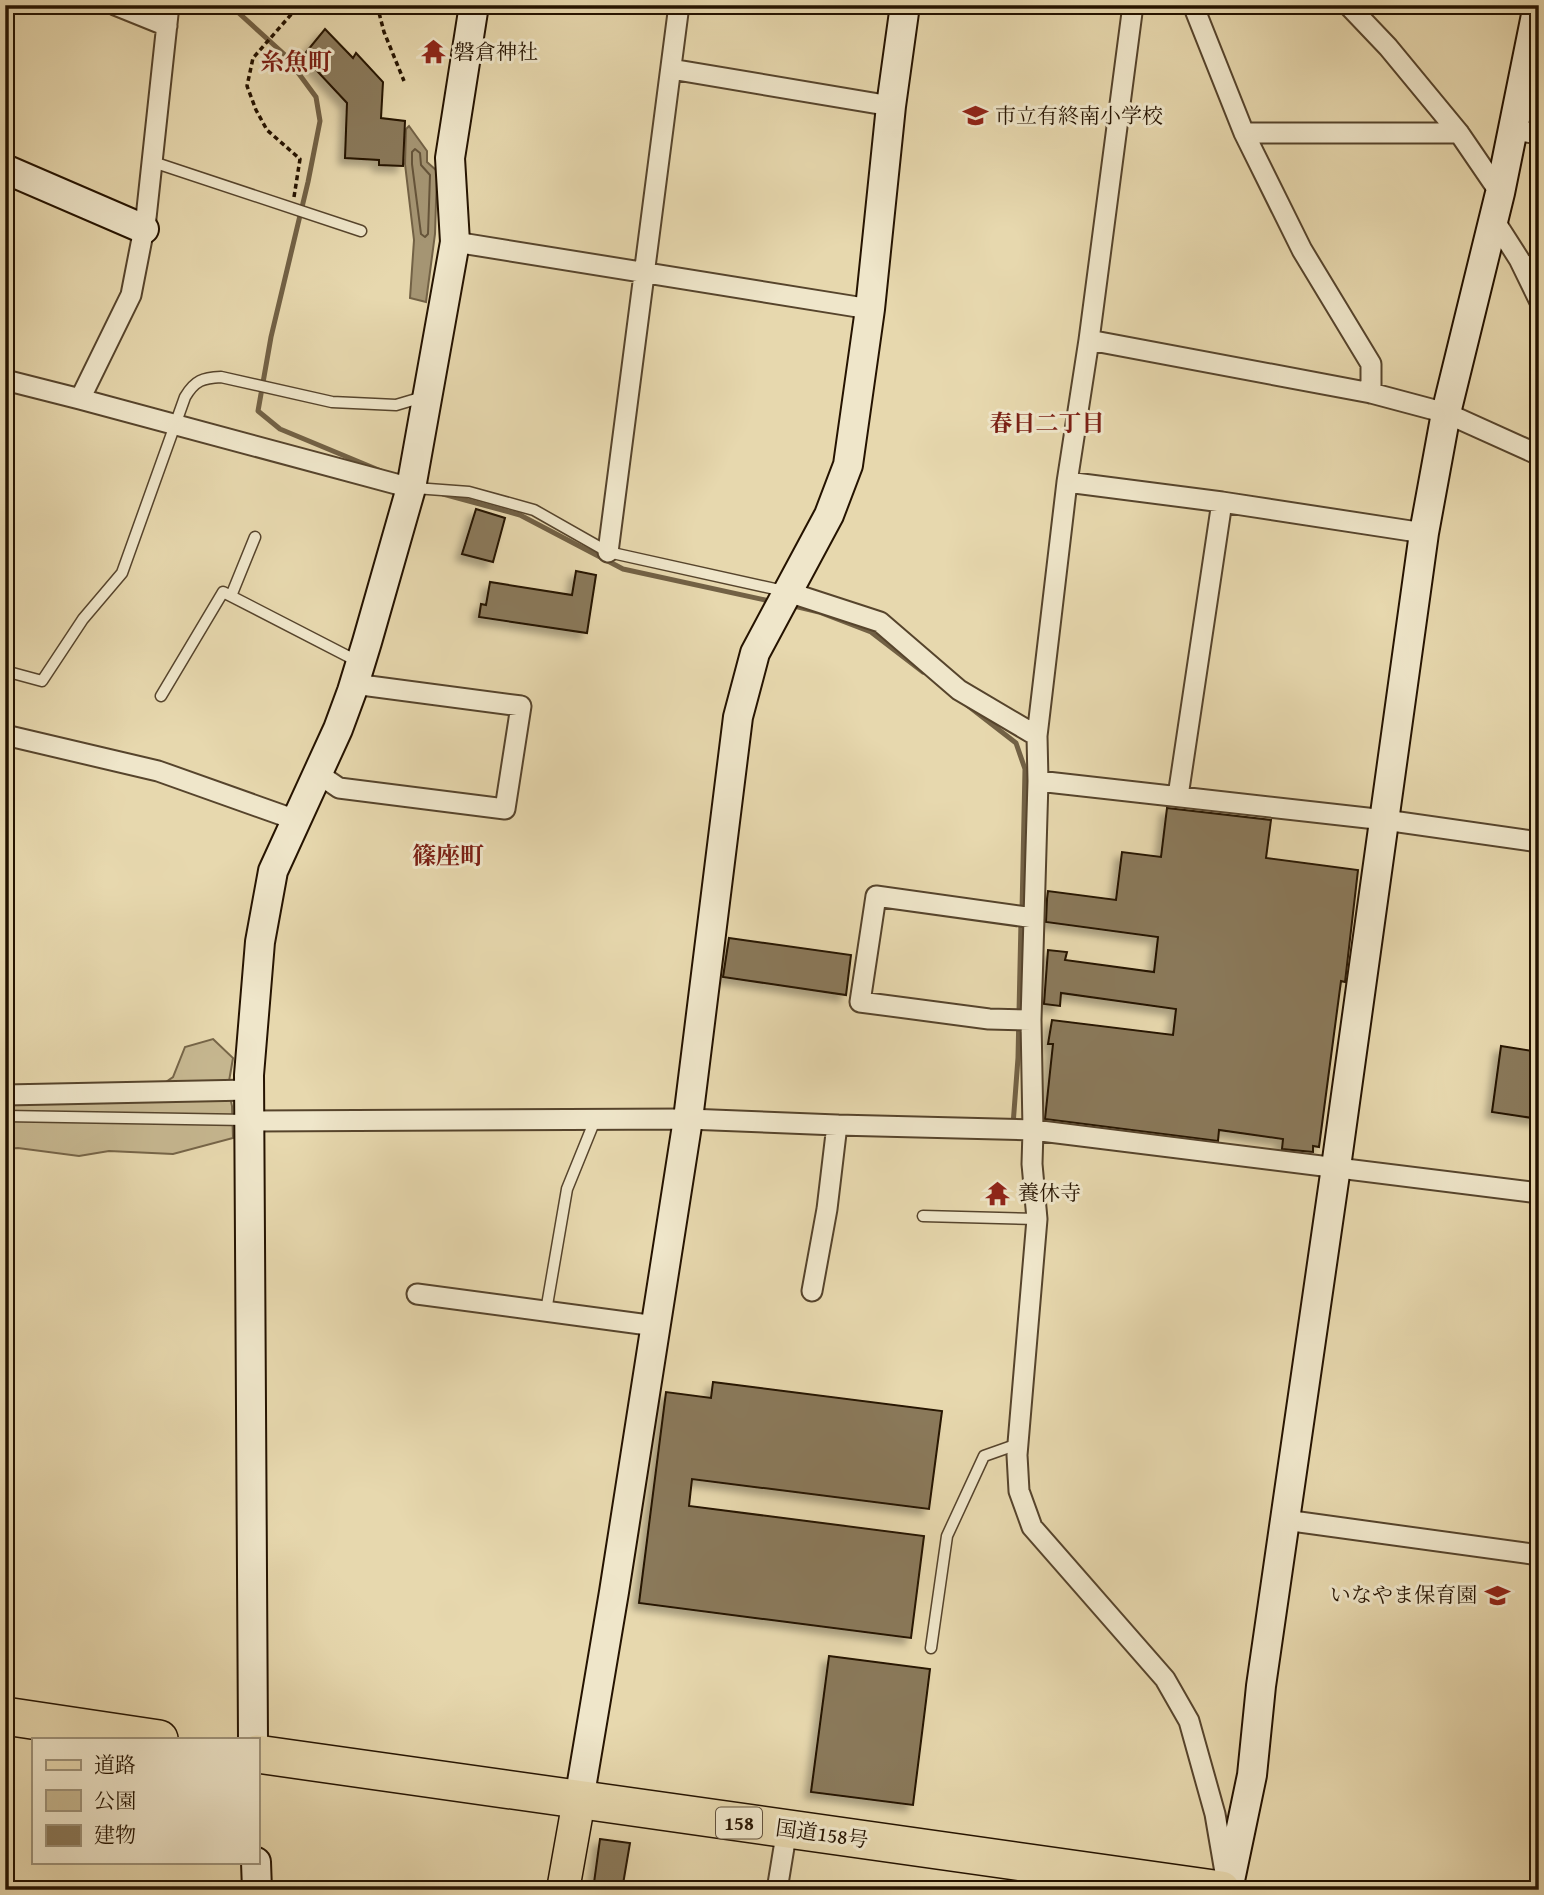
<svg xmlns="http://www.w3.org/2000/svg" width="1544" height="1895" font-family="'Gentium Book Plus','Noto Serif JP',serif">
<defs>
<filter id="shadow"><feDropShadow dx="-6" dy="6" stdDeviation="3.5" flood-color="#0004"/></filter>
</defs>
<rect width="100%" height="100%" fill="#e7d8ae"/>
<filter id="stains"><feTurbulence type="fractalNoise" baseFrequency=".00286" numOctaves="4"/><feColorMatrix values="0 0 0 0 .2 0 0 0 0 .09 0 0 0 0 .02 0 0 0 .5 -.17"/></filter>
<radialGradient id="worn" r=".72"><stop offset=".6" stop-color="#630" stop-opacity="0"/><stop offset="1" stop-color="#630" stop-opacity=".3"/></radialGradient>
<path fill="#c6b790" stroke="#766548" stroke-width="2" d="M213 1039 233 1058 228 1087 232 1106 233 1138 173 1154 109 1151 79 1156 18 1148 5 1149V1095L150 1093 173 1077 185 1047Z"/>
<path fill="#a59573" stroke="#726145" stroke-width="2" d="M409 126 427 151V162L437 171 435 234 426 302 410 298 414 240 405 164 406 129Z"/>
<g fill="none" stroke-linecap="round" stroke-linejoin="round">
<path stroke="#65543a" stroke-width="2" d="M415 149 420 153 421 165 430 175 428 234 425 237 421 234 412 164V152Z"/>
<path stroke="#726145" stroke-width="5" d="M230 5 285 55 316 97 320 121 308 182 271 337 258 411 280 429 381 471
M443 494 520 515 623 569 774 602
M790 605 819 612 871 632 923 672
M967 705 1016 743 1025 769 1022 911
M1013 1125 1018 1058 1021 921"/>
</g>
<path fill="#8a795a" stroke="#251300" stroke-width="2" filter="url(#shadow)" d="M325 29 353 58 356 53 383 82 381 118 405 121 403 166 379 165V160L345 158 347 103 303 56Z
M476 509 505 518 493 562 462 554Z
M576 571 596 575 587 633 479 617 481 604 486 605 490 582 572 595Z
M1167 808 1271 820 1266 858 1358 870 1345 982 1341 981 1319 1147 1313 1146V1152L1282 1149 1283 1139 1219 1130 1218 1141 1045 1119 1053 1044H1048L1052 1020 1173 1035 1176 1009 1061 993 1060 1006 1044 1004 1048 950 1067 952 1065 960 1154 972 1158 937 1046 922 1047 899 1048 891 1116 900 1122 852 1161 857Z
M729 938 851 955 846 995 723 977Z
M1501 1046 1539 1052V1119L1492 1112Z
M713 1382 942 1411 929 1509 692 1479 689 1506 924 1536 911 1638 639 1603 666 1392 711 1398Z
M829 1656 930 1669 913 1805 811 1792Z
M600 1839 630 1843 622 1890H593Z"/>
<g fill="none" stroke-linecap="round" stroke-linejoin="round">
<defs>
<path id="lane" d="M153 162 361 231
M1519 259 1539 264
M415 488 469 492 534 510 608 552 784 591
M231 596 255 537
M5 671 42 681 83 619 122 573 185 397C195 380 203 378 221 377L332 402 396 405 423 397
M161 696 223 592 357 661
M5 1116 246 1120
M923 1216 1037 1219
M546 1311 567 1189 595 1120
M931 1648 947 1536 984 1456 1018 1444"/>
<path id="street" d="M115 5 167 26
M1133 5 1089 340 1067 482 1037 736 1038 781 1031 1020 1033 1130 1032 1164 1037 1219 1017 1455 1019 1491 1032 1527 1165 1679 1189 1721 1215 1814 1226 1878
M1193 5 1244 133 1302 250 1371 364V393
M1348 5 1388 47 1459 133 1500 193
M671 69 891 106
M1514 130 1539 134
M1244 133H1459
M1494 220 1519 259 1539 300
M455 242 870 309
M1089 340 1371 393 1446 413 1539 455
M5 380 80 399 411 488
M80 399 131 295 146 218 169 5
M1067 482 1222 502 1424 533
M608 552 679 5
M788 592 880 622 959 690 1037 736
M5 735 158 771 296 820
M317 773 339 788 505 809 521 706 354 684
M1038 781 1385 820 1539 842
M1178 796 1222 502
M1031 1020 989 1019 860 1002 876 896 1034 918
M5 1095 249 1090
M250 1121 688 1119 837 1125 1033 1130 1539 1193
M812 1291 827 1209 837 1125
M417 1294 656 1326
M1285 1520 1539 1555
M777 1890 787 1829"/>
<path id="secondary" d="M5 169 144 229
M253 1739 249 1075 260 942 273 871 338 729 352 691 367 642 411 488 455 242 450 158 474 5
M579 1800 614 1592 688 1119 738 717 755 653 829 515 848 465 870 309 891 106 905 5
M256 1862 257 1890
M1228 1890 1252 1775 1261 1686 1336 1167 1424 533 1446 413 1500 193 1538 5"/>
<path id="primary" d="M563 1890 579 1800"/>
<path id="highway" d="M5 1716 159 1739
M257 1754 1221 1890"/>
</defs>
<use href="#lane" stroke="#56442c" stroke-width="13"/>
<use href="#street" stroke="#56442c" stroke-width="23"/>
<use href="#secondary" stroke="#251300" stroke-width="32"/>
<use href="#primary" stroke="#251300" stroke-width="35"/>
<use href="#highway" stroke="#251300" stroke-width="40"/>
<path stroke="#251300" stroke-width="3.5" stroke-dasharray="5 3.5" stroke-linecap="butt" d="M377 5 384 32 404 81
M294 197 300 159 267 130 256 110 247 86 253 58 295 10 313 5"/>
<use href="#lane" stroke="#efe6ca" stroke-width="10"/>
<use href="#street" stroke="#efe6ca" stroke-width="19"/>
<use href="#secondary" stroke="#efe6ca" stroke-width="28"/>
<use href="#primary" stroke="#e7d8ae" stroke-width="32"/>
<use href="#highway" stroke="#e7d8ae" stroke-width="37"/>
</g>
<defs>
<symbol id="temple-bare" viewBox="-9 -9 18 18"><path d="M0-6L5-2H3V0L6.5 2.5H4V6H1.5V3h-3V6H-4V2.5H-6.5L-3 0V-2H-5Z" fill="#8f2418" stroke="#efe6ca" stroke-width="2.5" paint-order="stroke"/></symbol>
<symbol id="school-bare" viewBox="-9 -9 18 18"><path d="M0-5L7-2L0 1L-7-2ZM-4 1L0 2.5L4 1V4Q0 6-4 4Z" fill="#8f2418" stroke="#efe6ca" stroke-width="2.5" paint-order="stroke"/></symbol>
</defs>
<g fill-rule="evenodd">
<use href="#temple-bare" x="416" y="34" width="35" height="35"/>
<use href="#school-bare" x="958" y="98" width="35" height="35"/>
<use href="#temple-bare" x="980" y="1176" width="35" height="35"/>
<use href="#school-bare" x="1480" y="1578" width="35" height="35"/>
</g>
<g text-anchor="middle" stroke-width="6" stroke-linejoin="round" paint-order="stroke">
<rect fill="#efe6ca" stroke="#62523d" stroke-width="2" x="716" y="1807.5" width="46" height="31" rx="5"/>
<g font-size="19" font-weight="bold" fill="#251300">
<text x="739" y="1830">158</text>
</g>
<g font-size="21" fill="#251300" stroke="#efe6ca" text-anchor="start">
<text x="454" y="59">磐倉神社</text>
<text x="995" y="123">市立有終南小学校</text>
<text x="1018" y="1200">養休寺</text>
<text x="1477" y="1602" text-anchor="end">いなやま保育園</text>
</g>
<g font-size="21" fill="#251300" stroke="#efe6ca">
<text transform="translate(822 1834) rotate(8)" y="7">国道158号</text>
</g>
<g font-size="23" font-weight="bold" fill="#7a1f14" stroke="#efe6ca">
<text x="1047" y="431">春日二丁目</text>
</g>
<g font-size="24" font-weight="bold" fill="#7a1f14" stroke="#efe6ca">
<text x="296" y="70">糸魚町</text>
<text x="448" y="864">篠座町</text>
</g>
</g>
<rect width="1544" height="1895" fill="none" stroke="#e7d8ae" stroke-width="28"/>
<rect x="7" y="7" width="1530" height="1881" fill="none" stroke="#251300" stroke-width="3.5"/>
<rect x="14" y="14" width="1516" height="1867" fill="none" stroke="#251300" stroke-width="2"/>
<rect x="32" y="1738" width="228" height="126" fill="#efe6ca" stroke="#9e9279" stroke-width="2"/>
<rect x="46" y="1760" width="35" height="10" fill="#e7d8ae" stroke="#9e9279" stroke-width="2"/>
<text x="94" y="1772" font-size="21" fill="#251300">道路</text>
<rect x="46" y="1790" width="35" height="21" fill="#c6b790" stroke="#9e9279" stroke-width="2"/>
<text x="94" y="1808" font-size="21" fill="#251300">公園</text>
<rect x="46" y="1825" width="35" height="21" fill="#8a795a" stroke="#9e9279" stroke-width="2"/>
<text x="94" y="1842" font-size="21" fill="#251300">建物</text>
<rect width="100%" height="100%" filter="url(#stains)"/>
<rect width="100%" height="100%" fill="url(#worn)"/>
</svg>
